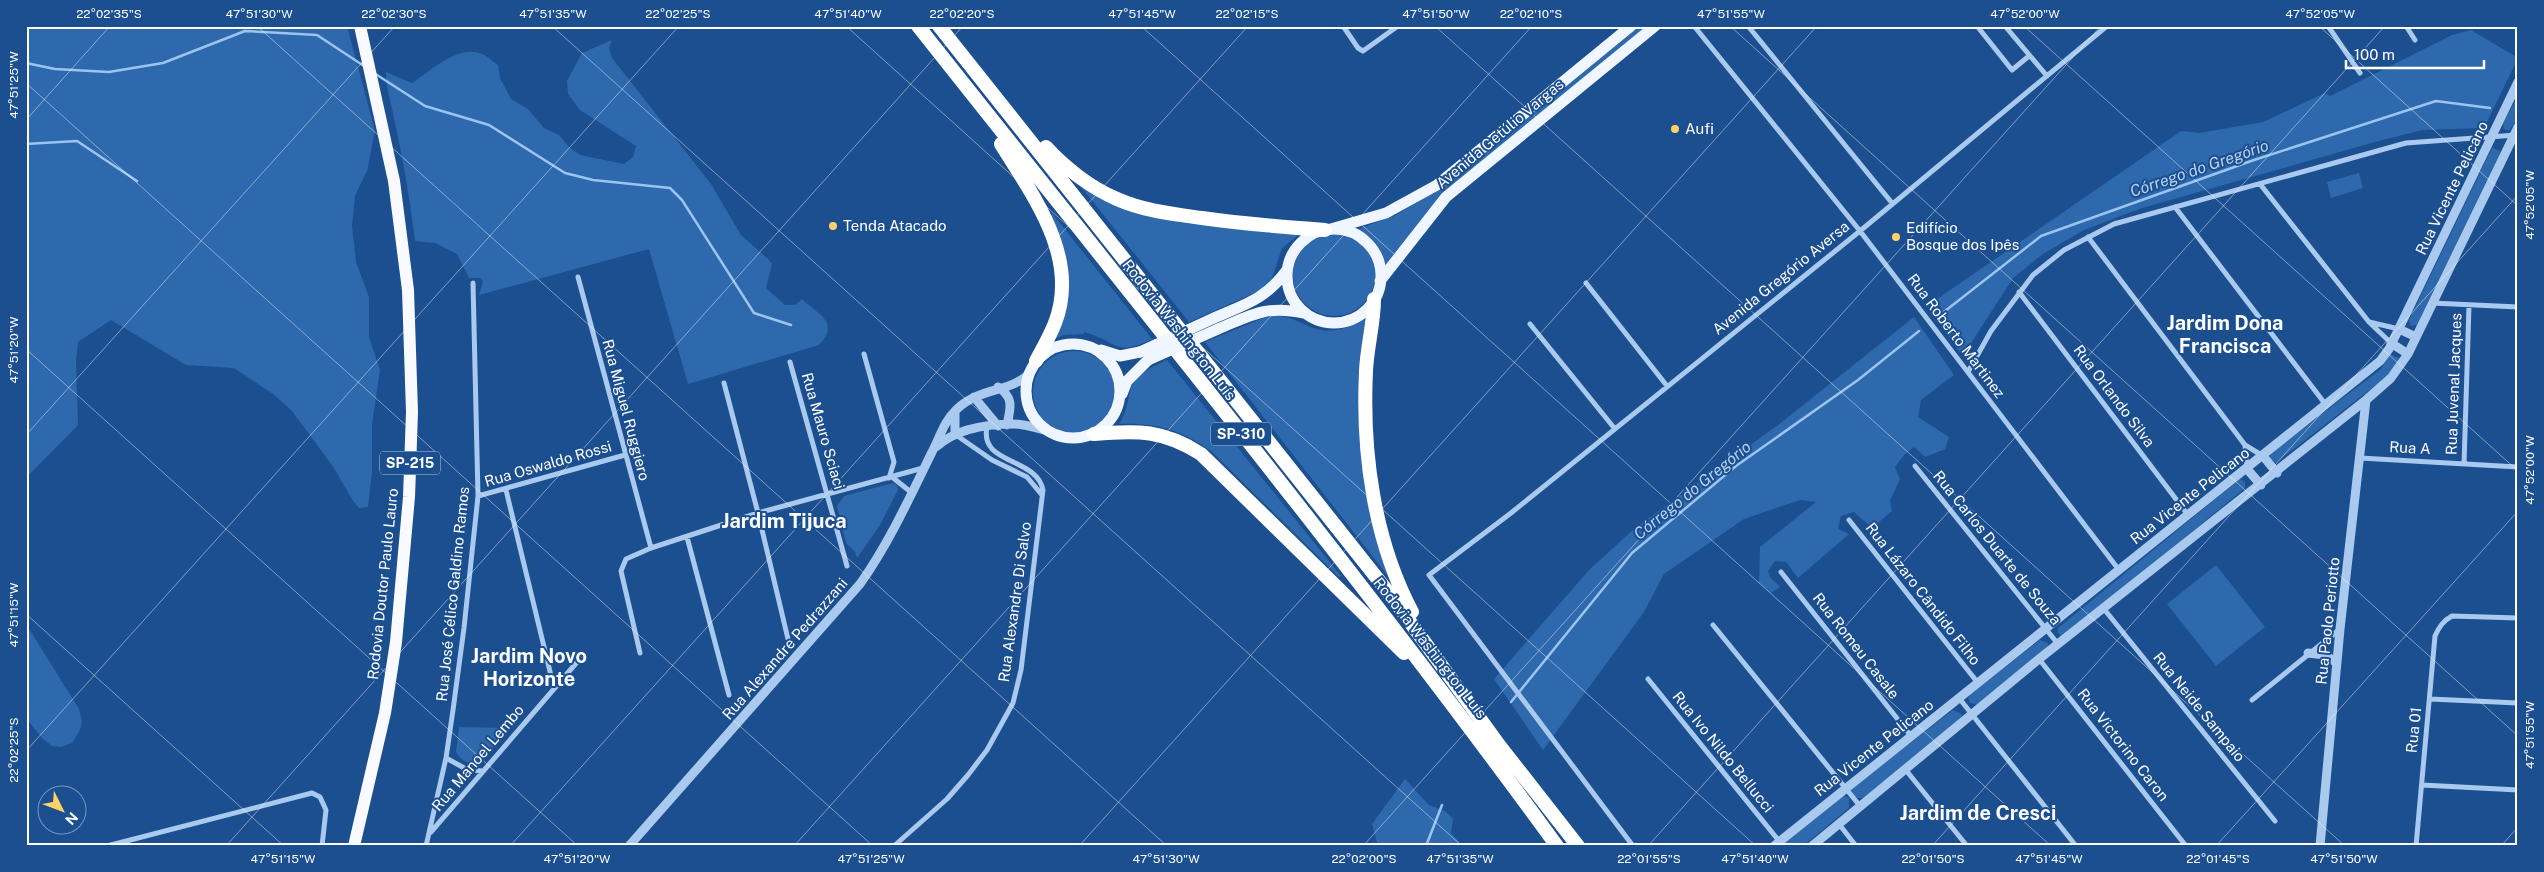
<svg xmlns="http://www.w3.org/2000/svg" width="2544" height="872" font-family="'Public Sans',sans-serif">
<rect width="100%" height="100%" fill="#1b4f8f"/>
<path fill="#2e69ad" d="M26 26H347L375 131 367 171 355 196 352 226 356 262 369 297V337L380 370 372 424V472L368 507 359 508 353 501 334 468 292 411 273 394 234 368 186 365 111 320 78 342 76 360 78 425 26 478Z
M1637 26H1647L1451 188 1387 266 1376 246 1355 230 1394 216 1437 191Z
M2471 30 2518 58 2484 128 2423 130 2375 142 2142 208 2084 230 2043 254 2013 278 1973 340 1964 358 1927 306 2181 131 2199 133 2263 122 2325 93 2330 96 2452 35Z
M612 40 609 48 612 58 711 184 741 235 768 259 772 264 766 288 785 305H795L802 299C820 316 840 322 819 345L688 384 649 249 479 295 483 281 480 278H469L457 254 435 243 415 241C410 200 403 159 394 118 391 102 386 89 386 72L412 83C431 71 458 44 482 54 488 56 493 62 498 65L500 78 511 99 528 109 544 128 559 135 569 147 580 155 624 164 633 157 636 146 580 110 568 94 567 81 582 53Z
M2518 95V118L2509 131 2504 129 2503 124Z
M2492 148 2501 151 2417 325 2411 326 2409 320Z
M2359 173 2363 188 2331 198 2327 182Z
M1078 183 1104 197 1301 233 1282 248 1272 278 1261 290 1189 322Z
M1052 213 1152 339C1114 358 1118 341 1084 332V334L1064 335 1052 340 1062 312 1051 216Z
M1293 275a41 41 0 1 1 82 0a41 41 0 1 1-82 0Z
M1272 316C1289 315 1298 322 1313 328 1334 335 1351 327 1369 317L1361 373 1391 580 1205 342 1261 319Z
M1914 317 1954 375 1921 400 1918 417 1949 437 1945 449 1925 457 1914 447 1904 455 1895 467 1900 479 1890 501 1892 511 1872 528 1854 512 1841 516 1838 529 1849 534 1798 578 1786 562 1775 561 1768 571 1770 577 1780 587 1771 593 1759 583 1760 547 1816 502 1800 500 1744 519 1664 574 1644 612 1543 750 1494 679 1589 570 1635 528 1778 425Z
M1033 392a41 41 0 1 1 82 0a41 41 0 1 1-82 0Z
M2390 354 2399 358 2398 363 2389 375 2277 462 2273 463 2269 458 2272 452 2381 369Z
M1167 360 1341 576 1339 577 1212 452C1183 430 1154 422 1119 424 1126 414 1127 404 1130 391 1134 374 1152 367 1167 360Z
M2240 479 2245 482V488L2067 634 2061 636 2058 633V628Z
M893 483 897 485 898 490 880 525 857 558 855 552 846 543 837 506 844 496Z
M2216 565 2265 627 2216 666 2167 604Z
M26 624 79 709 82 721 80 730 72 743 61 747 52 746 43 739 26 718Z
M2040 640 2048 643 2047 650 1977 704 1970 703 1968 698 1971 694Z
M1953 710 1962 714 1960 721 1863 798H1857L1851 792 1852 788Z
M459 727 509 728C497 742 473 781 456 752Z
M1405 779 1429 805 1445 811 1453 819 1451 833 1460 843 1467 846H1378L1372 824Z
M1842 795 1849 798V808L1803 846H1781Z"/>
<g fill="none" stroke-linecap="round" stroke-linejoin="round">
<path stroke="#9cc4f0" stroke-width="2.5" d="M26 63 55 69 109 72 163 63 245 31 317 35 364 66
M374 73 425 106 489 125 565 173 593 180 670 188 682 200 754 313 791 325
M26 144 77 141 137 181
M1940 315 2041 236 2254 160 2436 101 2490 108
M1511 702 1632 553 1736 466 1858 380 1919 331
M1426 846 1442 805"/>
<path stroke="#a9c9ee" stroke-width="5" d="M1343 26 1358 48 1363 51 1398 26
M1694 26 1860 231 2119 570
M1748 26 1892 203
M1977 26 2012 70 2029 56
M2005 26 2047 76
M2064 26H2065
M2328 26 2360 73
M2406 26 2415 40
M2260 184 2369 322 2391 343
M2175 207 2326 405
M2088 237 2245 445 2263 456
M578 277 651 548
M1586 283 1667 386
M2019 292 2188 515
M2432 303 2518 307
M2369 322 2399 329
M1530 324 1615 429
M864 354 894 462 889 478
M790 362 847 566
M1968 372 1991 331 2033 275 2064 250 2114 224 2406 143 2516 135
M724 383 758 513 788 639
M956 435 992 460 1027 477 1042 495
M2245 445 2247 469
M2360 458 2518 467
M2464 464 2469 306
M1915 466 2058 644
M892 477 912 493
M506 490 554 688
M478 496 625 455
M1849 520 1978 683
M687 537 729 695
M1781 572 1911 736
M2104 609 2275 821
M1713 625 1860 806
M640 653 621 571 626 559 651 548 758 513 923 468
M2039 659 2186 846
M1648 679 1779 841
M1959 698 2076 846
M2430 699 2518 703
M2252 700 2340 629
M446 758 466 769 482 771
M1905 769 1967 846
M2422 785 2518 790
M1839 824 1856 846
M431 832 584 654
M107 846 312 793 320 797 326 810 322 846
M426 846 446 758 453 710 464 628 478 496 473 283
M894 846 947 799 968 775 987 750 1013 703 1021 670 1043 490C1037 457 979 465 987 427
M1633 846 1429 575 1511 513 1860 231 2107 26
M2416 846 2435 636C2439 627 2443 621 2452 616L2518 618"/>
<path stroke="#a9c9ee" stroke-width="9" d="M2399 329 2416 337
M2391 343 2408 354
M998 387C1015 398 1010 409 1007 425
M974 397 998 426
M955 411V434
M936 447C957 428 987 424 1014 424 1024 424 1036 428 1045 430
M2263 456 2277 473
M2247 469 2261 485
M2308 653 2325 655 2337 663
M629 846 860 584C889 543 910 497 932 452 940 437 944 421 957 409 981 387 1007 393 1028 375
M1774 846 2380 361 2389 349 2518 82
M1812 846 2039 659 2366 400 2391 378 2408 354 2518 127
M2320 846 2340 629 2366 400"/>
<path stroke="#f0f6ff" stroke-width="11" d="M1331 229 1386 213 1437 185 1631 26
M1287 276a47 47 0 1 1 94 0a47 47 0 1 1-94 0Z
M1380 281 1446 197 1655 26
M1214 318C1246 304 1266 299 1287 270
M1218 329C1252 315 1265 305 1304 313
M1026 391a47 47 0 1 1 94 0a47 47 0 1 1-94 0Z
M1101 350 1120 356 1140 352
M1122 394 1127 381 1148 360"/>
<path stroke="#f8faff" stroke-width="12" d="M354 846 385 713 396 642 409 497 412 412 408 290 394 181 360 26"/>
<path stroke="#fff" stroke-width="14" d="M918 26C1133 298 1353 566 1557 846
M939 26 1392 597 1499 745 1578 846
M1001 144C1034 197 1080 258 1055 323 1050 336 1043 348 1036 361
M1046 147C1065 168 1091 188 1117 199 1144 211 1173 214 1202 218 1244 224 1283 227 1325 230
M1374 299C1374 323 1367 347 1366 371 1362 453 1374 540 1412 612
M1094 434C1137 430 1164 430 1201 454L1404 653"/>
<path stroke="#f0f6ff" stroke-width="11" d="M1140 352 1214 318
M1148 360 1218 329"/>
</g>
<path fill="none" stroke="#fff" stroke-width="1" stroke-opacity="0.45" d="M257 26 1167 846M552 26 1462 846M846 26 1756 846M1141 26 2051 846M1435 26 2345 846M1730 26 2518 736M2024 26 2518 471M2319 26 2518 206M26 83 873 846M26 120 110 26M26 349 578 846M26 435 395 26M26 614 284 846M26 751 679 26M226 846 963 26M510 846 1248 26M794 846 1532 26M1079 846 1817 26M1363 846 2101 26M1648 846 2385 26M1932 846 2518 195M2216 846 2518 511M2501 846 2518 827"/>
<g fill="#ffd166" stroke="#1b4f8f" stroke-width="2">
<circle cx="1675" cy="129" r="5"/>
<circle cx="833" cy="226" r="5"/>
<circle cx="1896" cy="237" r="5"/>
</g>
<g text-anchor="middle" stroke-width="4" stroke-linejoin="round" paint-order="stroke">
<g fill="#1b4f8f" stroke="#bbcadd" stroke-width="1">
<rect x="1211" y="422.5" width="60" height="23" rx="4"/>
<rect x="380" y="451.5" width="60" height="23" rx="4"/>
</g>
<g font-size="14" font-weight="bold" fill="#fff">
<text x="1241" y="439">SP-310</text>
<text x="410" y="468">SP-215</text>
</g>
<g font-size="15" fill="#fff" stroke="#1b4f8f" text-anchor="start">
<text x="1685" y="134">Aufi</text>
<text x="843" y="231">Tenda Atacado</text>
<text x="1906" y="233">Edifício<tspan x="1906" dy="17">Bosque dos Ipês</tspan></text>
</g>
<g font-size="15" fill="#fff" stroke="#1b4f8f">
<text transform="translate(1500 134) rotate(-40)" y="5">Avenida Getúlio Vargas</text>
<text transform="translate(2452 188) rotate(-64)" y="5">Rua Vicente Pelicano</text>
<text transform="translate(1781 278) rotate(-39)" y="5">Avenida Gregório Aversa</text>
<text transform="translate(1179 330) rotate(52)" y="5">Rodovia Washington Luís</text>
<text transform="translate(1956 336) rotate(53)" y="5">Rua Roberto Martinez</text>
<text transform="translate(2454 384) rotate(-88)" y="5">Rua Juvenal Jacques</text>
<text transform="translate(2114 396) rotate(53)" y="5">Rua Orlando Silva</text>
<text transform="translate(626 410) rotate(75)" y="5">Rua Miguel Ruggiero</text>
<text transform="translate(823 431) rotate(74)" y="5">Rua Mauro Sciaci</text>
<text transform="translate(2410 448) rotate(3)" y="5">Rua A</text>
<text transform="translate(548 464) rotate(-16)" y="5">Rua Oswaldo Rossi</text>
<text transform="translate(2190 496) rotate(-38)" y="5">Rua Vicente Pelicano</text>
<text transform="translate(1997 548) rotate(51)" y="5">Rua Carlos Duarte de Souza</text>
<text transform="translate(383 584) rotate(-84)" y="5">Rodovia Doutor Paulo Lauro</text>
<text transform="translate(453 594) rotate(-84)" y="5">Rua José Célico Galdino Ramos</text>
<text transform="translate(1923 594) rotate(52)" y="5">Rua Lázaro Cândido Filho</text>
<text transform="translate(1015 602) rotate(-82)" y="5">Rua Alexandre Di Salvo</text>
<text transform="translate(2328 621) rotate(-84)" y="5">Rua Paolo Periotto</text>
<text transform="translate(1856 646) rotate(52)" y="5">Rua Romeu Casale</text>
<text transform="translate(1430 648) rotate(52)" y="5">Rodovia Washington Luís</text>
<text transform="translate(785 649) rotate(-49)" y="5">Rua Alexandre Pedrazzani</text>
<text transform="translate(2199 707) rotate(51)" y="5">Rua Neide Sampaio</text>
<text transform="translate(2414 730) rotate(-84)" y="5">Rua 01</text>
<text transform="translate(2123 745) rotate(52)" y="5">Rua Victorino Caron</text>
<text transform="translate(1874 748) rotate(-38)" y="5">Rua Vicente Pelicano</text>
<text transform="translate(1723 752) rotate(51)" y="5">Rua Ivo Nildo Bellucci</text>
<text transform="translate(478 758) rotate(-50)" y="5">Rua Manoel Lembo</text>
</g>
<g font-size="16" font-style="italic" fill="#b5d3f5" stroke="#1b4f8f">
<text transform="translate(2199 168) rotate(-19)" y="6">Córrego do Gregório</text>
<text transform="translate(1692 490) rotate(-39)" y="6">Córrego do Gregório</text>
</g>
<g font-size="20" font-weight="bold" fill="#fff" stroke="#1b4f8f">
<text x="2225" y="330">Jardim Dona<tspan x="2225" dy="23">Francisca</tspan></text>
<text x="784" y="528">Jardim Tijuca</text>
<text x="529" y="663">Jardim Novo<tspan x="529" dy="23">Horizonte</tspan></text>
<text x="1978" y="820">Jardim de Cresci</text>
</g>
</g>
<rect width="2544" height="872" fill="none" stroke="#1b4f8f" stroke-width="55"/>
<g transform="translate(62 810) rotate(132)"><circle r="24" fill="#1b4f8f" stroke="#7695bc"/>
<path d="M0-4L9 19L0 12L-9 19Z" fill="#ffd166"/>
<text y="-8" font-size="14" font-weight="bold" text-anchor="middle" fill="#ffffff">N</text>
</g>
<path d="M2346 60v8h138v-8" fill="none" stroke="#ffffff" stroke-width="2.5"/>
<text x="2354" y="60" font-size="15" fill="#ffffff" stroke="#1b4f8f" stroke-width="4" paint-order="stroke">100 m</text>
<rect x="28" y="28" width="2488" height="816" fill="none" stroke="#fff" stroke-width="2"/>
<g font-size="12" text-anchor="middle" fill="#fff">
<text x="109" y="18">22°02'35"S</text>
<text x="259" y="18">47°51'30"W</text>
<text x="394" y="18">22°02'30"S</text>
<text x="553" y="18">47°51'35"W</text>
<text x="678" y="18">22°02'25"S</text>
<text x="848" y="18">47°51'40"W</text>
<text x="962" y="18">22°02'20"S</text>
<text x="1142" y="18">47°51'45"W</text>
<text x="1247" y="18">22°02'15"S</text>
<text x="1436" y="18">47°51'50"W</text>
<text x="1531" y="18">22°02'10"S</text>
<text x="1731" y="18">47°51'55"W</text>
<text x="2025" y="18">47°52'00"W</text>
<text x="2320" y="18">47°52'05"W</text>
<text transform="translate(14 85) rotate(-90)" y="4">47°51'25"W</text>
<text transform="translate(2530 205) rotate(-90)" y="4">47°52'05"W</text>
<text transform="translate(14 350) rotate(-90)" y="4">47°51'20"W</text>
<text transform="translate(2530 470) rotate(-90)" y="4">47°52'00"W</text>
<text transform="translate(14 615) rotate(-90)" y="4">47°51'15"W</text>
<text transform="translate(2530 735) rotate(-90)" y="4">47°51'55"W</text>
<text transform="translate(14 750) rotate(-90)" y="4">22°02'25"S</text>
<text x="283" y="863">47°51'15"W</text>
<text x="577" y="863">47°51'20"W</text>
<text x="871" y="863">47°51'25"W</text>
<text x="1166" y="863">47°51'30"W</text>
<text x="1364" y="863">22°02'00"S</text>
<text x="1460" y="863">47°51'35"W</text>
<text x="1649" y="863">22°01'55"S</text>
<text x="1755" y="863">47°51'40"W</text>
<text x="1933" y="863">22°01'50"S</text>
<text x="2049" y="863">47°51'45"W</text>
<text x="2218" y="863">22°01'45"S</text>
<text x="2344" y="863">47°51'50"W</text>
</g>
</svg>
